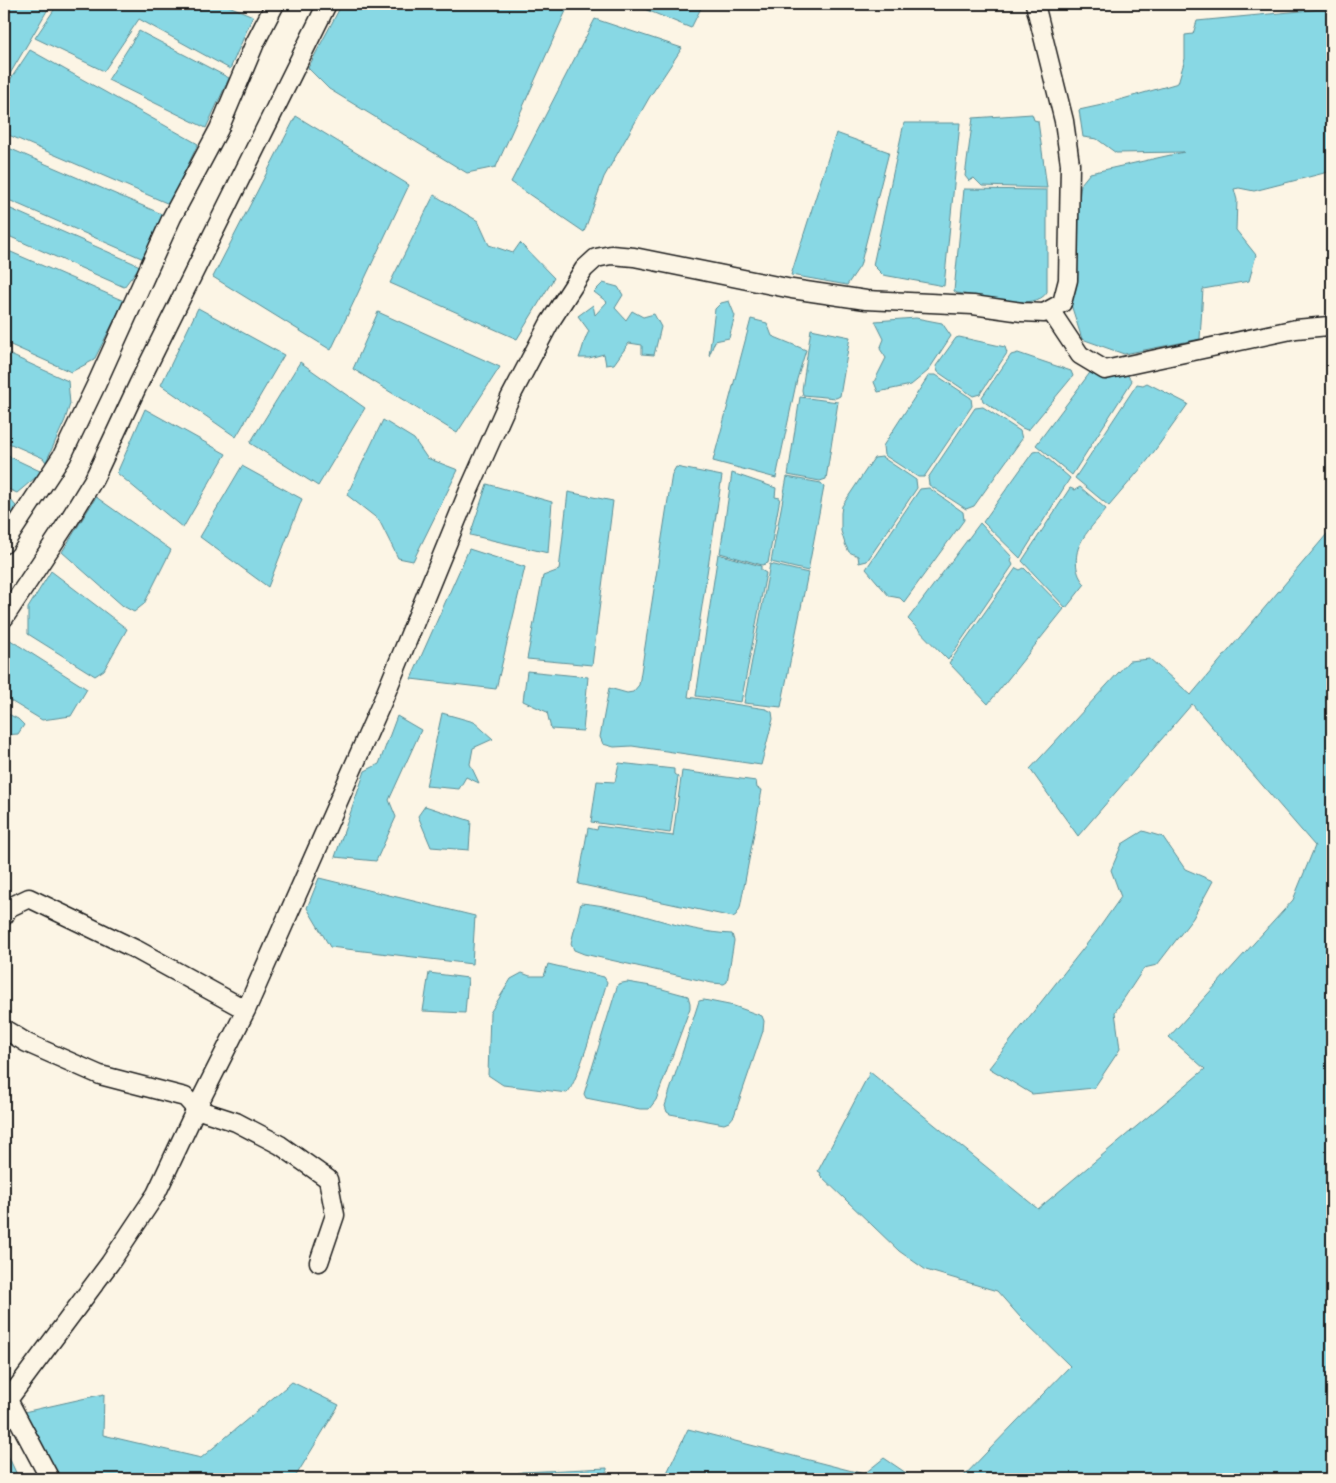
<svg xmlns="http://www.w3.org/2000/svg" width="1336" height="1483" font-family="'Patrick Hand',sans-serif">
<rect width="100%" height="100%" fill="#fcf5e5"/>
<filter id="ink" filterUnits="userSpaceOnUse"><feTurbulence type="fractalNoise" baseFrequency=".02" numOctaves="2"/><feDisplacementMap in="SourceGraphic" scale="10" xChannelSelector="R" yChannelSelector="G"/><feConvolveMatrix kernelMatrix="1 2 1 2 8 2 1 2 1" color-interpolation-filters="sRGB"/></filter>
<g filter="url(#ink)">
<path fill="#88d8e4" stroke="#5d8d94" d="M4 4H51L4 84Z
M58 4H224L253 16 230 69 139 19 104 71 35 38Z
M342 4H569L496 167 467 173 329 89 308 68Z
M632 4H703L691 28Z
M1332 8V171L1254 191 1239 188 1234 189 1237 200 1236 230 1256 255 1249 281 1203 289 1200 339 1124 354 1082 339 1067 292 1081 184 1090 173 1184 152 1116 153 1097 139 1083 137 1079 110 1102 105 1178 83 1185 59V35L1193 34 1197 21Z
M595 19 682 48 649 98 604 177 584 232 511 182Z
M139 31 229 78 206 128 108 80Z
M30 50 198 144 169 204 4 133V89Z
M1032 114 1034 120 1038 121 1047 188 982 186 974 178 969 181 965 176 973 118Z
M296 116 409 185 331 350 213 277Z
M904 123H960L944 286 883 275 873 265Z
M836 133 889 152 860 266 847 285 791 275Z
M4 146 164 215 146 260 4 198Z
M964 189 1047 190V292C1035 313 978 295 957 293L954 291Z
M434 195 478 221 489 245 513 253 520 243 554 278 517 339 390 283Z
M4 206 140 266 124 287 4 234Z
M4 249 124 301 94 360 71 372 4 342Z
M603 283 618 287 623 295 615 308 626 320 632 311 643 317 654 314 661 327 654 355 642 354V345L629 343 614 364 606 365 604 354 589 358H579C583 349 584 339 589 331L578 316 593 305 595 315 607 302 594 292Z
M729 301 735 316 729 338 715 341 709 356 715 309 721 303Z
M198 308 284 355 236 437 161 385Z
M378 312 500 367 457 433 353 369Z
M916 318 942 323 951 336 928 371 911 385 878 392 874 382 886 358 880 349 884 339 875 321Z
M751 319 767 323 772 336 806 350 797 379 776 478 713 461Z
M811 329 850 337 840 396 836 398 803 395 802 390Z
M959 337 1005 347 1007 353 980 394 973 396 938 372 936 366 956 338Z
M4 352 68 381 70 404 65 420 46 462 43 458 4 441Z
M1018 353 1071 371 1073 376 1030 428 1027 430 1022 428 983 401 982 397 1011 355Z
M300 362 365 408 318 486 250 443Z
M1092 370 1120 377 1121 373 1128 374V376L1132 381 1072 475 1036 445Z
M929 375H936L971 398 972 406 924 477H918L884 455 883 446Z
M1147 383 1188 404 1148 460 1109 506 1075 478 1137 384 1143 385Z
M800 397 838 402 826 479 820 481 788 475Z
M983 407 1020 431 1022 439 974 506 966 509 929 485 928 478 975 408Z
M145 409 226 454 183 528 117 473Z
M383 420 414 439 427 458 458 470 413 561 398 558 379 520 347 495Z
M1039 451 1070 478 1020 558 983 522 1033 452Z
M4 454 42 472 17 493 4 487Z
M882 457 916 480 917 488 867 561 859 563 858 556 849 552 845 544 841 531V513L842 506 874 458Z
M242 466 302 499 268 587 200 537Z
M676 467 722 476 688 697 766 709 772 712 773 719 761 765 632 746 614 747 603 744 600 737 609 688 627 693 633 692 639 685 672 474Z
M732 473 776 488 775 497 780 498 768 563 762 565 720 553Z
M787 477 821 483 824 487 808 571 771 562Z
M487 484 552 502 548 553 470 535Z
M1080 487 1106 509C1098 520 1086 531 1080 544 1074 556 1075 575 1085 584L1066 608 1022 561 1070 488 1075 490Z
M929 488 963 512 964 520 904 602 900 598 889 596 866 569 920 489Z
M568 492 613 501 592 665 527 659 543 576 559 570Z
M4 496 9 498 16 506 4 524Z
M96 497 171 550 144 604 134 612 123 606 62 552Z
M980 523 1012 557 1011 561 1013 565 948 660 908 619Z
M1332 528V1479H961L1070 1366 1020 1317 997 1291 926 1270 899 1251 820 1175 821 1173 818 1171 870 1072 1038 1209 1205 1069 1169 1037 1293 900 1315 846 1192 704 1078 836 1030 769 1129 661 1150 659 1191 695Z
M469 549 525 567 496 689 411 679Z
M718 554 761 566V570L766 573 741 702 696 696Z
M770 564 808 573 781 707 744 703Z
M1016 568 1020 570 1024 568 1064 609 988 704 949 663Z
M51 571 127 629 104 670 95 676 28 634V608Z
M4 636 87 689 71 716 42 720 4 697Z
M527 671 588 677 583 731 551 729 547 712 523 701Z
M4 712 18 719 24 725 18 734 4 735Z
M442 713 474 722 493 739 473 748 470 764 479 783 466 777 459 789 426 786Z
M397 716 421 730 389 800 396 817 376 861 335 857 365 771 379 764Z
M619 763 674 769V774L678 777 670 833 591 822 597 781 615 782Z
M682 771 756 781 757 788 762 790 740 908 736 915 733 917 578 884 588 828 597 830 598 826 673 836Z
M425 806 471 821 469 850 431 847 418 816Z
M1143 831 1163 837 1185 869 1213 881 1193 918 1157 965 1144 968 1115 1012 1120 1049 1094 1088 1032 1094 989 1068 1097 931 1121 897 1111 870 1122 844Z
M319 878 475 916 472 964 330 947 307 908Z
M581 903C632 907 680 932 732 934L734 941 727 982 724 984 712 983 584 954 574 950 571 943Z
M548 964 604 977 607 982C601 1001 577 1085 567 1093L503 1085 488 1075 490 1013 511 979 522 973 530 976H544Z
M429 973 468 978 465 1013 423 1011Z
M627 982 651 986 688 996 690 1003V1008L656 1100 649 1109H640L586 1098 584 1094 618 984Z
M704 1000 734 1006 762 1016 764 1021 763 1031 734 1116 729 1122 724 1124 670 1114 667 1112 665 1106 699 1001Z
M292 1382 339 1405 294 1479H45L15 1414 104 1394 103 1435 201 1458Z
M688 1429 864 1474 884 1458 915 1479H664Z
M4 1447 19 1479H4Z
M607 1468V1479H501L522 1472Z"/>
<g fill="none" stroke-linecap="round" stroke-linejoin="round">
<defs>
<path id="minor" d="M1050 310 1080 355 1105 370 1296 329 1329 326 1332 327
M4 544 62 456 97 383 172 217 219 129 255 43 275 4
M4 618 69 520 94 479 138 385 327 4
M4 916 8 908 29 898 137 950 246 1010
M4 1029 27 1043 100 1075 185 1097 196 1109 236 1122 280 1145 328 1179 335 1215 319 1262
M50 1479 8 1400 110 1263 156 1194 196 1109 246 1010 383 700 469 490 510 398 550 322 584 269 596 258 611 255 634 257 792 289 866 300 973 305 1022 312 1044 313 1062 303 1068 280 1070 164 1064 121 1035 4"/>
</defs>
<use href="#minor" stroke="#1c1c1c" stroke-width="21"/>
<use href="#minor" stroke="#fcf5e5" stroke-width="18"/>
</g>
</g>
<rect width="1336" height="1483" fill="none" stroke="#fcf5e5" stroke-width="20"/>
<rect x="10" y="10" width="1316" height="1463" fill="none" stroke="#1c1c1c" stroke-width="2" filter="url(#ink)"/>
</svg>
